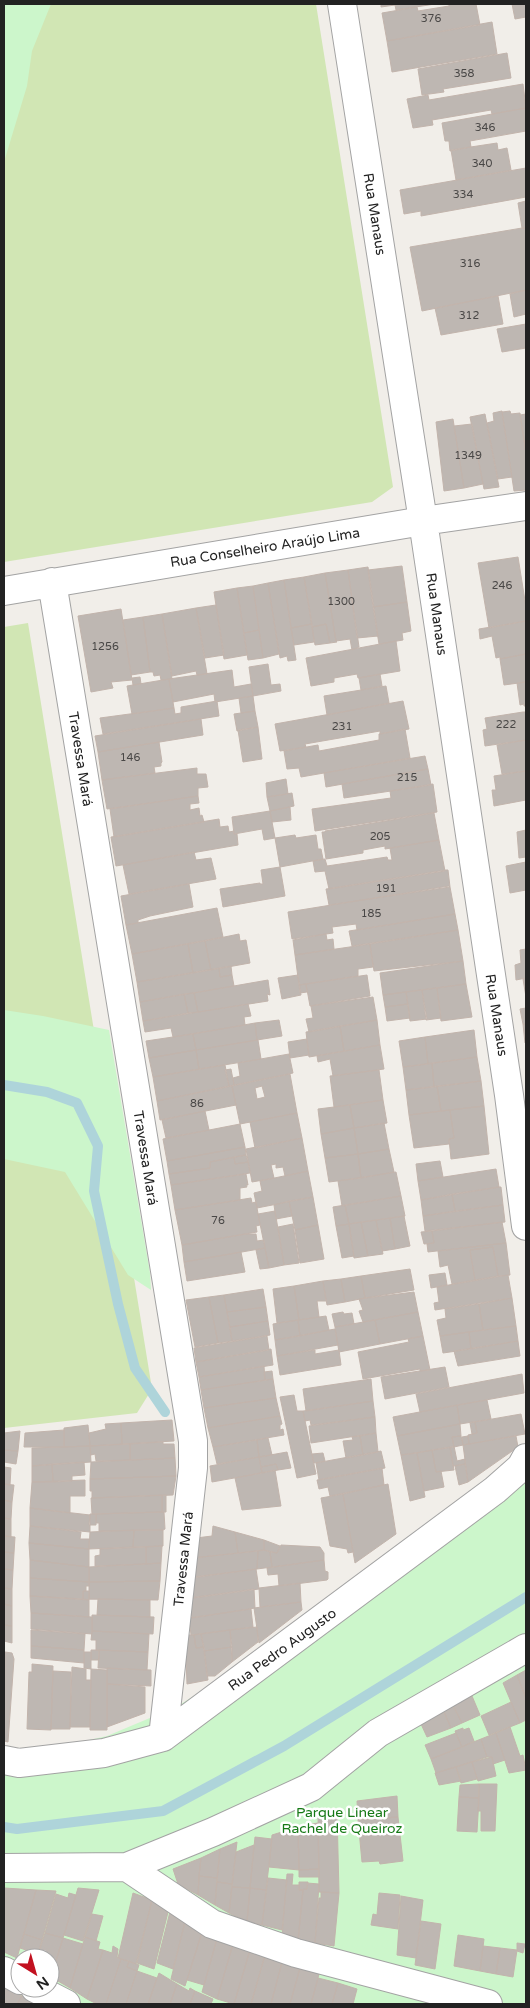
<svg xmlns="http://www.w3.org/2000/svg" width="530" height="2008" font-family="'Varela Round',sans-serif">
<rect width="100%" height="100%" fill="#f1eee9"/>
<path fill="#d1e6b4" d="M4 4H316L393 487 372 502 4 562Z
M28 623 152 1389 137 1413 4 1428V627Z"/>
<path fill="#ccf6cb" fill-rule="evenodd" d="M4 4H51L32 51 27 86 4 162Z
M4 1010 43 1016 109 1030 150 1273 151 1290 128 1275 65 1172 4 1159Z
M526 1445V2004H21L4 1995V1754L48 1749 107 1736 176 1707 234 1671 500 1469ZM20 1958H50V1988H20Z"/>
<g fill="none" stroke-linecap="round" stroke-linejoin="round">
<path stroke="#aed4da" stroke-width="10" d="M4 1085 47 1092 77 1103 98 1146 94 1191 118 1304 135 1368 165 1412
M4 1827 17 1829 163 1811 284 1746 526 1597"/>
</g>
<path fill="#beb7b2" stroke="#c2b4ac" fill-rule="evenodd" d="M381 4H435L396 10 395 5 381 7Z
M449 4H476L480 25 387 41 382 13 417 7 418 11 449 6Z
M512 4H526V17L515 19Z
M492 22 497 54 392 72 387 41Z
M507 53 511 78 443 89 444 92 422 95 418 69Z
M523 84 526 108 492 114 491 110 432 120 433 125 413 128 407 99 428 95 429 100Z
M526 108V131L470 141 471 147 450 151 449 141H445L442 123Z
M497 143 498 150 507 148 511 170 456 180 451 150Z
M526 168V197L421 216V211L404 214 400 190Z
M526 201V228H522L518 203Z
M522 228H526V290L422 311 410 247Z
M526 290V314L514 317 510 294Z
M498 296 503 324 441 335 435 308Z
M526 324V348L502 352 497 329Z
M502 411 512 477 498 479 487 423 494 421 493 413Z
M510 411 511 414 520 413 526 453V490L514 491 502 412Z
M485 414 499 487 484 489 470 417Z
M526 414V453L520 415Z
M453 419 464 488 444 491 436 422Z
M472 424 483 484 464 488 454 426Z
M518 557 526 607V621L489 628 478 563Z
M402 566 407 602 373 607 368 570Z
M368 567 378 636 357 638 348 570Z
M348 570 359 647 352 650 350 639 336 641 325 573Z
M325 573 336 641 337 642 330 643 326 624 312 627 304 577Z
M304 577 312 624 291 628 284 580Z
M284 580 296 660 288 661 287 656 280 658 268 583Z
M268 583 279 654 263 658 253 586Z
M253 586 259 630 244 633 237 588Z
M237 588 247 655 224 659 214 592Z
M407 602 411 631 402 633 403 640 379 644 373 607Z
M216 605 224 655 205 658 196 608Z
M196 608 207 674 197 675 196 671 172 676 162 614Z
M121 609 132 680 111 682 113 688 91 692 78 616Z
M162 614 172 679 161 680 160 675 154 676 153 672H150L143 617Z
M143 617 150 672 131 675 123 620Z
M526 621V654L500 659V657L496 658 492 636 480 639 479 629Z
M312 624 314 642 294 645 291 628Z
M326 624 330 643 315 645 312 627Z
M259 630 263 658 248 660 244 633Z
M396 641 400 671 358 678 357 674 334 678V682L311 686 306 658Z
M526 654V682L504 685 500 659Z
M268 664 271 685 280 684 281 691 253 696 249 667Z
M232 670 234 687 251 684 253 696 215 702 214 694 173 702 169 679Z
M380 674 382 686 361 690 359 678Z
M140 677 141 684 133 685 132 678Z
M169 679 174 708 132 714 127 686Z
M526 682V706H524V704L520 705 517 683Z
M386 686 389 703 327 715 324 696Z
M253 696 255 711 241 713 239 698Z
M217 701 219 716 103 734 100 718 174 708 175 714 181 713V707Z
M403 701 409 729 380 734V731L305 744 306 747 280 751 275 724Z
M255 711 258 727 237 731 234 714Z
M523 712H526V740L485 746 483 730 487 729 485 718Z
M201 719 203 735 98 752 95 736Z
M258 727 262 759 243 762 238 730Z
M405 729 410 758 301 777 299 768 287 769 284 751 318 745 319 751 379 740V734Z
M526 740V771L502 774 497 745Z
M159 742 162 762 161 763V766L154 767 155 773 102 780 98 752Z
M425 756 428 769 326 787 324 773Z
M197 768V774H206L208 787 198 788V796L107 809 102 780Z
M428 769 431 785 344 798 342 784Z
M526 771V800L494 806 492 790H496L494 776Z
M286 779 288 794 267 797 266 783Z
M433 784 437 812 315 831 312 809 391 798 390 791Z
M292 793 294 806 270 811 267 797Z
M198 796 199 803 190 804V810L199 808 200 816 202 815 204 822 114 837 110 809Z
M290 807 291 820 272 822 270 811Z
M270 811 275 838 264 840 262 829 234 834 232 817Z
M434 813 439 840 385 849V846L363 850V853L326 859 322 832H325V831Z
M219 819 220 827 228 826 229 832 234 831V834H237L238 845 116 866 111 837Z
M526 830V857L519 858 517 832Z
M295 835 296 838 316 835 318 849H321L323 859 280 867 275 838Z
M439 840 445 871 329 889 325 871 315 872 313 861 325 859 327 866 387 857 388 860H392L390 848Z
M194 852 196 860 211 858 216 879 129 894 123 865Z
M526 862V890L510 893 506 866Z
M280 867 285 896 223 907 220 889 260 883V884H263L261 870Z
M446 870H448L450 887 329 905 326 889Z
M189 884 193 907 150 916 138 920V923L126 925 121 896Z
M449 886 450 887 455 914 357 930 356 924 332 927 333 933 292 939 288 912Z
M217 908 223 937 132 954 126 925Z
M455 914 458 930 352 946 349 931Z
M458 930 463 961 374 971 370 944Z
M239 934 240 941 246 940 250 963 211 970 205 941Z
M326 934 327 940 333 939 334 949 295 955 293 940Z
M205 941 211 970 193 973 188 944Z
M188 944 193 973 137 982 132 954Z
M370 944 373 967 358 969V976L299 985 295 955Z
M526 949V978L516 980 515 965 521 963 520 950Z
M463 961 466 984 383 995 380 973Z
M231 966 232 975 220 977 219 968Z
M219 968 220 977 232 975 234 986 140 1002 137 982Z
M298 975 301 995 282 999 278 978Z
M367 975 370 996 310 1006 306 984Z
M526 978V997L523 979Z
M268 980 270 995 267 994 268 1001 198 1012 194 993Z
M306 984 307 992 300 993 299 985Z
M466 984 472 1017 441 1021 437 988Z
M437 988 441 1018 426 1020 422 990Z
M422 990 427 1019 410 1021 406 992Z
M406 992 408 1004 385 1007 383 995Z
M194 993 198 1012 188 1013 184 994Z
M184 994 188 1013 143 1021 140 1002Z
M373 997 377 1020 309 1032 306 1019 313 1018 311 1006Z
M248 1004 251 1016 244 1017 245 1025 173 1037 171 1028 145 1032 143 1021Z
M408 1004 410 1018 387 1021 385 1007Z
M526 1008V1024H523L520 1009Z
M279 1020 282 1036 257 1040 255 1023Z
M377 1020 380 1045 344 1051 340 1026Z
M255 1023 257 1040 196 1050 193 1034Z
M523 1024H526V1043H525Z
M340 1026 344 1051 309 1057 306 1032Z
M474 1030 477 1057 428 1064 425 1037Z
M193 1034 196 1050 149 1058 146 1041Z
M425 1037 428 1064 403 1067 399 1041Z
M307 1039 309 1055 290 1058 288 1042Z
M258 1040 261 1059 199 1069 196 1050Z
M380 1045 384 1069 333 1076 330 1059 318 1062 317 1056Z
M196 1050 199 1069 153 1077 149 1058Z
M289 1054 293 1073 234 1085 233 1078 240 1076 238 1063Z
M477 1057 481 1081 434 1087 432 1063Z
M432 1063 434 1087 406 1090 403 1067Z
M225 1065 229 1086 157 1101 153 1077Z
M231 1069 234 1085 229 1086 225 1070Z
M379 1070 383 1100 334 1107 330 1076Z
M290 1074 297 1113 240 1124 232 1086ZM262 1086 265 1097 257 1099 255 1088Z
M481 1081 484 1106 441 1111 437 1086Z
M232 1086 236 1105 160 1120 157 1101Z
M437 1086 441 1111 409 1115 406 1090Z
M383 1100 387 1123 354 1128 350 1105Z
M350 1105 354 1128 321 1134 318 1109Z
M484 1106 489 1154 451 1159 449 1139 454 1138 450 1110Z
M450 1110 454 1138 449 1139V1144L414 1148 409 1115Z
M205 1111 209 1130 166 1138 162 1120Z
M297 1113 302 1138 255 1148 250 1122Z
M384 1123 389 1149 358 1154 354 1128Z
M240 1124 245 1147 167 1161 163 1139Z
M354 1128 358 1154 325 1158 321 1134Z
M302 1138 308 1171 285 1176 283 1167 276 1168V1164L271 1165 274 1178 252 1182 246 1149Z
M245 1147 246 1155 210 1162V1168L169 1174 167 1161Z
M389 1149 394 1172 361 1178 358 1154Z
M358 1154 361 1178 329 1182 325 1158Z
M246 1155 248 1162 235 1164 234 1157Z
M234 1157 235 1164 248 1162 250 1173 171 1185 169 1174 210 1168V1162Z
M440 1161 443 1177 418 1181 416 1164Z
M496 1169 499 1187 421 1200 418 1181Z
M308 1171 313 1197 257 1208 254 1193 262 1191 260 1181Z
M396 1172 401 1196 342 1206 338 1181Z
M246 1174 248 1185H246L247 1187 240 1188V1200L175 1210 171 1185Z
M499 1187H501L503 1205 455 1211 452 1194Z
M452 1194 455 1211 423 1216 421 1200Z
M401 1196 405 1216 349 1224 345 1205Z
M313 1197 318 1225 295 1230 289 1201Z
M251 1198 252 1203 256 1202 260 1225 256 1226 257 1232 182 1245 175 1210Z
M289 1201 292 1216 276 1219 274 1205Z
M345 1205 349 1224 336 1226 333 1207Z
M503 1205 505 1222 425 1231 423 1216Z
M275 1211 284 1265 269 1268 258 1214Z
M404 1216 410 1246 395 1249 390 1218Z
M390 1218 395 1249 382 1251 376 1220Z
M376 1220 383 1254 368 1256 361 1222Z
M361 1222 368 1256 354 1258 349 1224Z
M502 1222 506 1243 428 1252 427 1244 434 1243 432 1231Z
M293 1224 299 1263 284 1265 278 1227Z
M349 1224 354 1256 342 1258 336 1226Z
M318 1225 324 1259 300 1263 295 1230Z
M432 1231 434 1243 424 1244 421 1232Z
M245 1234H256L257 1241 264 1240 265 1248 184 1262 182 1245Z
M506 1243 510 1275 498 1276 493 1247 470 1250 475 1280 452 1284 448 1265 440 1267 438 1251Z
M493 1247 498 1276 475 1280 470 1250Z
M265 1248 269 1268 260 1269 256 1250Z
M241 1252 245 1272 187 1281 184 1262Z
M410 1269 414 1290 365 1298 361 1276Z
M445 1273 447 1285 431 1288 429 1275Z
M508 1275 512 1298 435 1310 434 1303 439 1302 437 1287Z
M361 1276 365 1298 345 1302 341 1279Z
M341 1279 345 1302 327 1305 323 1281Z
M323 1281 326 1301H317L319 1317 299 1320 294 1286Z
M294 1286 299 1320 277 1323 273 1289Z
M263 1289 266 1307 227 1312 224 1295Z
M414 1292 418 1312 363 1322 359 1311 363 1310 359 1299Z
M224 1295 232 1341 218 1343 209 1297Z
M209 1297 218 1343 195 1347 186 1300Z
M512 1298 516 1326 483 1330 479 1304Z
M479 1304 483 1330 440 1336 437 1320 446 1318 445 1309Z
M266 1307 268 1321 230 1327 227 1312Z
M343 1312 344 1314 352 1313 354 1324 335 1327 332 1314Z
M418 1312 423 1336 380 1344 375 1320Z
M326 1316 329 1330 300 1336 298 1320Z
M298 1320 300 1336 275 1340 273 1324Z
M375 1320 380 1344 339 1352 335 1327Z
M268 1321 270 1335 232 1341 230 1327Z
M516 1326 518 1341 471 1349 469 1332Z
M335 1329 338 1345 277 1356 275 1340Z
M469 1332 471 1349 443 1353 440 1336Z
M267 1336 269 1350 196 1362 194 1348Z
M423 1336 430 1370 420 1371V1369L363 1379 358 1352 409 1342 408 1339Z
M518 1341 520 1356 458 1366 454 1351Z
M271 1349 273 1365 199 1377 196 1362Z
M315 1350V1354L339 1350 341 1365 280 1375 277 1356Z
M264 1366 265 1380 201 1390 199 1377Z
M445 1367 449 1387 385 1399 381 1377Z
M272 1371 273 1379 265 1380 264 1372Z
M522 1374 524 1393 420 1412 416 1394Z
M273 1379 276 1398 204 1408 201 1390Z
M371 1379 373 1401 306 1411 303 1389Z
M294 1395 297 1411H303L316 1474 297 1478 280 1397Z
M276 1398 280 1416 208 1428 204 1408Z
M487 1400 491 1419 460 1424 457 1405Z
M373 1401 375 1417 311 1425 310 1420 305 1421 303 1411Z
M457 1405 460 1424 397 1436 393 1417Z
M521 1414 525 1434 469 1444 468 1435 477 1433 475 1422Z
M280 1416 282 1424 280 1425V1430L283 1429 284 1435 213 1447 208 1428Z
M375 1417 376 1433 311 1443 309 1426Z
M172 1420 174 1441 122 1444 121 1423Z
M475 1422 477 1433 472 1434 470 1423Z
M121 1423 122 1444 90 1446 89 1433 106 1429 105 1424Z
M460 1424 461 1436 452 1437 454 1447 401 1455 397 1436Z
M88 1425 90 1446 64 1447V1428Z
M64 1430V1447H24L25 1433Z
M20 1431 18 1451 4 1450V1433Z
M376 1433 378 1452 363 1455 360 1436Z
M360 1436 363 1455 346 1458 343 1441 353 1440 352 1437Z
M461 1436 463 1445 454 1447 452 1437Z
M468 1436 469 1444 463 1445 462 1437Z
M516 1436 518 1447 468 1482 463 1445Z
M268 1438 272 1455 259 1457 257 1440Z
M257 1440 259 1457 217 1464 213 1447Z
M163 1442V1444H174L175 1458 130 1460V1444Z
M130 1444V1460L96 1461 95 1454 91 1455 90 1446Z
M90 1446 91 1462 32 1466V1448Z
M454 1446 457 1461 465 1459V1464L453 1466 450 1447Z
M450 1447 454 1470 436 1472 432 1450Z
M4 1450 18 1451 16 1464 4 1462Z
M432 1450 436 1472 441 1471 444 1487 424 1491 417 1453Z
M381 1451 385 1468 319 1480 316 1463Z
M287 1452 291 1468 278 1470 276 1464 261 1467 259 1457Z
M323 1453 325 1461 314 1463 312 1454Z
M417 1453 425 1497 410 1501 401 1455Z
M259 1457 262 1473 212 1482 210 1466Z
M175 1458 176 1476 90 1479 91 1462Z
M84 1462 85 1475 72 1476V1481L53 1482 52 1464Z
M52 1464 53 1482H32V1466Z
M276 1464 278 1470 262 1473 261 1467Z
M465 1464 468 1482 459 1485 455 1466Z
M4 1467 11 1468 10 1485 4 1484Z
M382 1468 384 1485 330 1496 328 1487 319 1489 317 1480Z
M275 1470 281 1506 242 1510 235 1478Z
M176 1476 173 1495 92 1498V1491H90V1479Z
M85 1480V1496H70V1513L30 1508 32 1482Z
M4 1484 14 1485 12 1502 4 1500Z
M388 1484 396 1534 355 1563 343 1494Z
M343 1494 353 1552 348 1553 347 1549 330 1546 321 1498Z
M162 1495V1512L92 1514 91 1498Z
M162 1495H166V1512H162Z
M4 1500 12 1502 11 1519 4 1518Z
M30 1508 90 1515V1532L30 1526Z
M162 1512H164L165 1529 163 1530 99 1531V1523H96V1514Z
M90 1514H96V1525H89Z
M4 1518 11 1519V1537L4 1536Z
M30 1526 81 1532 80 1539H89V1549L29 1543Z
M213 1526 235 1532 238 1553 193 1558 196 1538 212 1536Z
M134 1530H163V1546L133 1547Z
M134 1530 133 1547 89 1549 90 1532Z
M235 1532 264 1540V1550L238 1553Z
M4 1536 15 1537 14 1553 4 1552Z
M264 1540 280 1546 277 1553 264 1550Z
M29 1543 89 1549V1567L30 1560Z
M281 1545 320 1547 324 1553V1560L272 1567 270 1552 277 1553Z
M162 1546 161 1563 146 1564V1547Z
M146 1547V1564L95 1566V1556L100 1555V1549Z
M264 1550 270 1552 272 1567 257 1569 258 1551Z
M258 1551 257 1569 193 1577V1558Z
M4 1552 14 1553 13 1570 4 1569Z
M30 1560 89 1567V1582L30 1578Z
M324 1560 325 1571 328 1572V1579L327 1580 279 1586 278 1574 268 1575 267 1568Z
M161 1563 160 1581 89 1582V1567Z
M4 1569 13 1570 12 1589 4 1588Z
M256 1569 259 1589 193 1598 191 1578Z
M30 1578 89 1582V1586H86V1591H83V1599L30 1596Z
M160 1581 158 1600 89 1599V1582Z
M300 1583 301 1602 260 1607 259 1588Z
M4 1588 12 1589V1606L4 1604Z
M254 1589 255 1608 192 1618 189 1598Z
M83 1591H89V1600L83 1599Z
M30 1596 89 1600V1617L31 1613Z
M98 1599 150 1600V1617L97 1615Z
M301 1602 302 1610 259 1643 254 1608Z
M4 1604 12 1606V1626L4 1625Z
M251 1609 253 1627 191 1635 189 1618Z
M31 1613 92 1617V1634L31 1629Z
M92 1615 154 1617 153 1634 92 1631Z
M4 1625 12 1626V1643L4 1641Z
M257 1627 258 1642 232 1662 230 1630Z
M31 1630 85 1634 84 1650 31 1646Z
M230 1630 232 1647 204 1651 201 1634Z
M92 1631 149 1634 148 1652 96 1650V1640H91Z
M201 1634 204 1647 196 1648 194 1635Z
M185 1635H194L196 1648 204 1647 208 1680 187 1684Z
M31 1646 84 1650V1663L31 1658Z
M232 1647V1662L215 1676H207L204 1651Z
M91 1650H99V1660H91Z
M99 1650 148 1652 147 1670 98 1668Z
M5 1652 12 1653 14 1659 8 1742 4 1741Z
M84 1652H91V1669L84 1668Z
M32 1664 53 1666 51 1730 27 1729 29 1672H32Z
M72 1667 86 1669V1680H91L90 1727H70Z
M107 1668 151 1670V1686L107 1684Z
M91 1669 107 1670V1730H90Z
M526 1670V1698L517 1675Z
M53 1671 71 1672 70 1729H51Z
M517 1675 526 1698V1720L520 1723 503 1683Z
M107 1684 145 1687V1713L107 1727Z
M472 1696 480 1715 462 1723 453 1706Z
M451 1701 462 1723 451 1728 442 1707Z
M511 1702 520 1723 489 1735 481 1716Z
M444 1712 451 1728 427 1737 421 1724Z
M510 1727 520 1756 523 1755 526 1770 509 1773 496 1733Z
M463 1728V1730L469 1728 474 1741 462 1747 455 1731Z
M456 1733 462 1747 431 1759 425 1745Z
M496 1733 505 1760 493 1764 492 1757H487L481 1739Z
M481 1739 487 1757 436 1773 431 1759Z
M492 1757 496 1776 478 1781 472 1762Z
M472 1762 477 1779 461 1783 456 1767Z
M456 1767 461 1781 439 1785 435 1773Z
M479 1784H497L495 1831H481V1811H478Z
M479 1784V1798L459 1797 460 1785Z
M397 1796 398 1817 358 1820 357 1801Z
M459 1797 479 1798 477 1832 457 1831Z
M337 1812 339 1893 319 1892 318 1814Z
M398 1817 403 1861 380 1864 379 1861 362 1862 358 1820Z
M318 1823 319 1869 299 1870 298 1826Z
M298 1827 299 1870 269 1867 272 1835Z
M255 1837 272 1839 266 1890 250 1888Z
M237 1842 232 1884 217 1882 220 1849Z
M254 1845 250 1888 232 1887 236 1852Z
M220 1849 217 1878 199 1876 201 1858Z
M201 1858 199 1876 198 1895 178 1884 173 1869Z
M319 1869V1877H299V1870Z
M287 1874H293L292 1885H299V1890H303L298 1940 282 1937Z
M199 1876 217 1878 215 1905 198 1895Z
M268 1878 287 1880 282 1930 262 1925Z
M217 1882 232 1884 229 1913 215 1905Z
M299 1882H308L307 1889 299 1890Z
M307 1883 319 1884 315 1943 298 1941 303 1890H299L307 1889Z
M232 1887 250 1888 247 1922 229 1913Z
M4 1888 36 1890 17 1958 4 1952Z
M78 1888 99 1890 83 1941 64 1935Z
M250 1888 266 1890 262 1925 247 1922Z
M36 1890 56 1891 42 1940 24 1934Z
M321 1892 339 1893 334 1946 315 1943 319 1898H321Z
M69 1893 76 1895 63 1938 45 1933 56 1894 68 1898Z
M133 1893 152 1900 136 1964 118 1958Z
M379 1893 400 1895 398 1929 371 1925 373 1914 377 1915Z
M401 1896 423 1900 416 1958 397 1955Z
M152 1900 168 1912 154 1969 137 1963Z
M171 1908 186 1918 173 1969 157 1963Z
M92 1914 103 1916 96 1941 85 1937Z
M186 1918 203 1929 185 1986 171 1979Z
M421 1921 441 1924 435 1969 415 1965Z
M203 1929 218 1935 204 1985 187 1980Z
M45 1933 63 1938 51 1977 50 1958H37Z
M24 1934 42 1940 38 1954 34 1952 33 1956 25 1953 26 1950 20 1948Z
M218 1935 233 1944 217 1999 202 1992Z
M458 1935 484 1939 480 1971 454 1966Z
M85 1937 100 1942 98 1949 103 1950 87 1999 70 1988Z
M63 1938 83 1944 70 1988 51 1977Z
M517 1943 525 1944 523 1953 517 1951Z
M233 1944 250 1950 234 2004 217 1999Z
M113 1946 118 1949 117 1957 121 1959 106 2004H97L87 1999 103 1950 112 1953Z
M483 1946 500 1948 496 1974 480 1971Z
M500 1948 517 1950 513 1977 496 1974Z
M250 1950 265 1955 251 2004H234Z
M265 1955 282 1962 271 2004H251Z
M121 1959 129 1961 127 1967 137 1971 126 2004H106Z
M129 1961 139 1965 137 1971 127 1967Z
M282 1962 300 1968 290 2004H271Z
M300 1968 319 1974 311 2004H290Z
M137 1971 157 1978 148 2004H126Z
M159 1973 177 1984 170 2004H148Z
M318 1978 338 1983 332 2004H311Z
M338 1983 357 1989 353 2004H332Z
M177 1984 189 1991 190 1988 195 1991 190 2004H170Z
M4 1987 22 1996 17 2004H4Z
M195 1991 213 1999 211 2004H190Z
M22 1996 37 2004H17Z"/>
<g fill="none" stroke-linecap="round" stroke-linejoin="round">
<defs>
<path id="minor" d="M342 4 423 521 509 1095 526 1226
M52 582 193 1441V1468L163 1737
M4 591 423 521 526 506
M4 1760 19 1763 104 1753 163 1737 495 1490 521 1467 526 1458
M127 1867 212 1924 296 1953 488 2004
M4 1868 127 1867 213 1832 311 1787 378 1733 526 1648
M4 1971 20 1980
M35 1988 66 2004"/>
</defs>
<use href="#minor" stroke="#a3a3a3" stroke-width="30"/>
<use href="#minor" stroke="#fff" stroke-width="28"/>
</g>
<g text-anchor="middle" stroke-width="5" stroke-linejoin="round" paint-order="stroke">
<g font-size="11" fill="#494746">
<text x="431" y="22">376</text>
<text x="464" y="77">358</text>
<text x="485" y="131">346</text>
<text x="482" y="167">340</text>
<text x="463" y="198">334</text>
<text x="470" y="267">316</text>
<text x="469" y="319">312</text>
<text x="468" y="459">1349</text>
<text x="502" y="589">246</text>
<text x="341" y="605">1300</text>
<text x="105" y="650">1256</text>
<text x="506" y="728">222</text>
<text x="342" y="730">231</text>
<text x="130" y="761">146</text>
<text x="407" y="781">215</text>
<text x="380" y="840">205</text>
<text x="386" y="892">191</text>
<text x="371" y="917">185</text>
<text x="197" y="1107">86</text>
<text x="218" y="1224">76</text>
</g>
<g font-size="14" fill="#222" stroke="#fff">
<text transform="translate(375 214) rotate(81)" y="5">Rua Manaus</text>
<text transform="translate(265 547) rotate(-9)" y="5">Rua Conselheiro Araújo Lima</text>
<text transform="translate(437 614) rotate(82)" y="5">Rua Manaus</text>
<text transform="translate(81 759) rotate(81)" y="5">Travessa Mará</text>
<text transform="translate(497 1015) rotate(81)" y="5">Rua Manaus</text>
<text transform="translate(146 1158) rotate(81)" y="5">Travessa Mará</text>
<text transform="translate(183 1559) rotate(-84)" y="5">Travessa Mará</text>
<text transform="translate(282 1649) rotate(-36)" y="5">Rua Pedro Augusto</text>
</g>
<g font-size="14" fill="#167916" stroke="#fff">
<text x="342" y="1817">Parque Linear<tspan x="342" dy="16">Rachel de Queiroz</tspan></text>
</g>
</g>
<rect width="530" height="2008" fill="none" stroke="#222222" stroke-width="10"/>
<g transform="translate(35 1973) rotate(143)"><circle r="24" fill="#ffffff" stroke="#a7a7a7"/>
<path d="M0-4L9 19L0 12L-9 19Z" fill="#c21120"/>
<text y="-8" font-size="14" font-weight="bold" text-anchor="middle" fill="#222222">N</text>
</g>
</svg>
